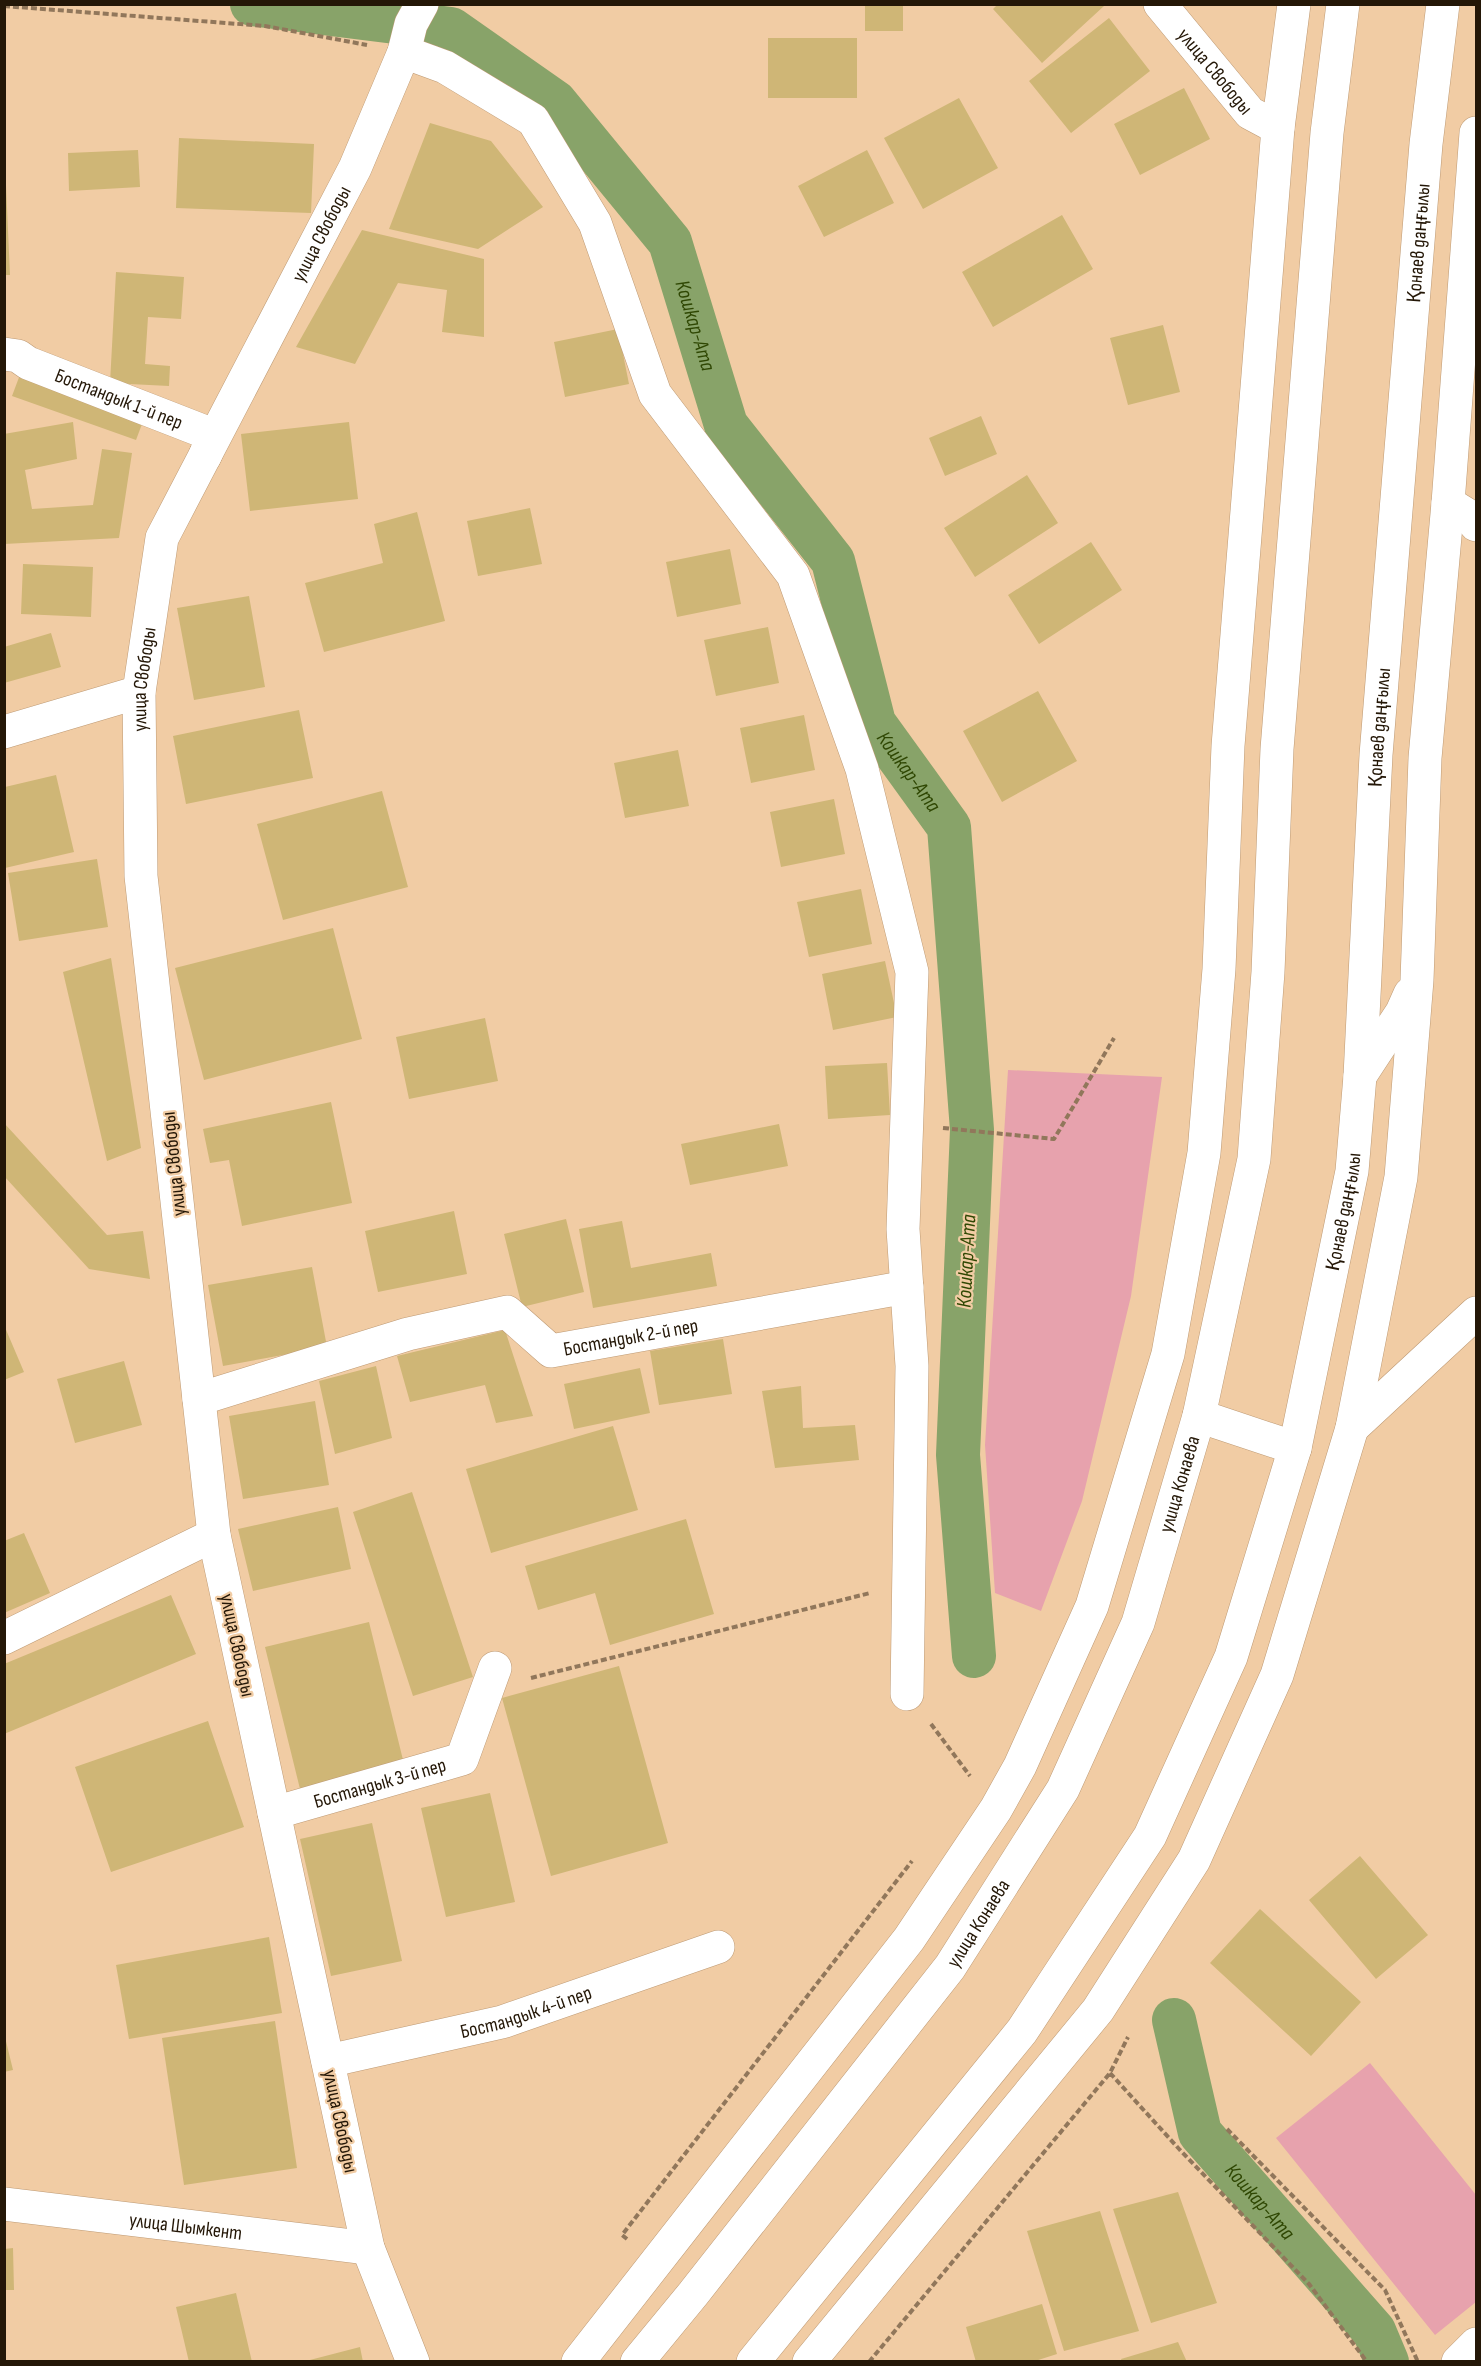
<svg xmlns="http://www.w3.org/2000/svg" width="1481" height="2366" font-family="'Sofia Sans Condensed',sans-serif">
<rect width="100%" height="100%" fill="#f1cca4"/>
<path fill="#e7a2ad" d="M1008 1070 1162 1077 1131 1296 1082 1501 1041 1611 995 1593 985 1445Z
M1370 2063 1476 2195V2302L1435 2335 1276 2138Z"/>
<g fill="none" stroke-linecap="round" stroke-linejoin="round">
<g stroke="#88a369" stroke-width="44">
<path id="s1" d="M252 4 451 29 555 102 670 242 726 425 833 561 874 723 949 827 972 1130 958 1455 974 1656"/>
<path id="s2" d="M1174 2020 1200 2133 1374 2331 1387 2362"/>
</g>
</g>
<path fill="#cfb676" d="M865 4H903V31H865Z
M998 4H1102L1104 6 1042 63 993 9Z
M1109 18 1150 71 1071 133 1029 81Z
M768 38H857V98H768Z
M1184 88 1210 139 1140 175 1114 124Z
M959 98 998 168 923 209 884 138Z
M430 123 491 141 543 207 478 249 389 229Z
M179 138 314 144 311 213 176 208Z
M138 150 140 187 69 191 68 153Z
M867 150 894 203 824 237 798 186Z
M6 185 10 275H4V186Z
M1062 215 1093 269 993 327 962 272Z
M362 230 484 259V337L442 332 447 290 398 283 355 364 296 347Z
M116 272 184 277 181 319 148 317 145 364 170 366 169 386 110 383Z
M1163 325 1180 392 1128 405 1110 338Z
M618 329 629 384 565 397 554 342Z
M21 372 145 416 136 440 12 396Z
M981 416 997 454 945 476 929 438Z
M73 422 77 459 25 470 32 509 93 505 102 449 132 453 119 538 4 544V434Z
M349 422 358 499 250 511 241 434Z
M1027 475 1058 523 975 577 944 528Z
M530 508 542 564 478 576 467 521Z
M417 512 445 621 324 652 305 583 383 563 374 524Z
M1091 542 1122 590 1039 644 1008 595Z
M730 549 741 604 677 617 666 562Z
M23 564 93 567 91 617 21 614Z
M249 596 265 687 194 700 177 608Z
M768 627 779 683 716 696 704 640Z
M51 633 61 667 4 683V647Z
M1038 691 1077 761 1002 802 963 731Z
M299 710 313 778 186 804 173 736Z
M804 715 815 770 751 783 740 728Z
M678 750 689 806 625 818 614 763Z
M56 775 74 852 5 868V787Z
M382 791 408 887 283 920 257 824Z
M834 799 845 854 781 867 770 812Z
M97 859 108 927 19 941 8 873Z
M861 889 872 944 809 957 797 902Z
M333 928 362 1039 204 1080 175 968Z
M111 958 141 1148 107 1161 63 972Z
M885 961 897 1017 833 1030 822 974Z
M485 1018 498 1081 409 1099 396 1037Z
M887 1063 890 1115 828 1119 825 1066Z
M331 1102 352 1203 242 1226 229 1160 210 1163 203 1129Z
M4 1123 107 1235 143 1231 150 1279 89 1269 4 1176Z
M779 1124 788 1166 690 1185 681 1144Z
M454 1211 467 1274 378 1292 365 1231Z
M566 1219 584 1292 522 1307 504 1234Z
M622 1221 631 1268 711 1253 717 1286 593 1308 579 1229Z
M312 1267 327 1347 223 1366 208 1285Z
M4 1325 24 1372 4 1380Z
M505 1330 533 1416 496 1423 485 1385 410 1402 397 1356Z
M723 1339 732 1394 659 1405 650 1351Z
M124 1361 142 1425 75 1443 57 1379Z
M376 1366 392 1438 335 1454 319 1381Z
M640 1368 650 1413 574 1429 564 1384Z
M801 1386 803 1428 855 1425 859 1460 775 1468 762 1391Z
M315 1401 329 1485 243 1499 229 1416Z
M613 1426 638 1510 491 1553 466 1469Z
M412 1492 473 1677 413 1696 353 1512Z
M338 1507 351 1569 253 1591 238 1529Z
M686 1519 714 1614 610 1645 595 1593 538 1610 525 1566Z
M24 1533 50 1593 4 1613V1541Z
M171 1595 196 1654 4 1734V1664Z
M369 1622 405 1768 301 1793 265 1647Z
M619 1666 668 1843 551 1876 502 1698Z
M208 1721 244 1827 111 1872 75 1767Z
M490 1793 515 1902 446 1917 421 1808Z
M372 1823 402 1961 331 1976 300 1839Z
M1360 1856 1428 1935 1376 1979 1309 1900Z
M1260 1909 1361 2002 1311 2056 1210 1963Z
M269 1937 282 2013 129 2039 116 1965Z
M275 2021 297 2168 184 2185 162 2038Z
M4 2033 13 2070 4 2072Z
M1178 2192 1217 2303 1151 2323 1113 2209Z
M1100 2211 1139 2331 1064 2351 1027 2231Z
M13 2248 14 2290H4V2249Z
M236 2293 252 2362H189L176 2307Z
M1042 2304 1057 2354 1032 2362H976L966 2327Z
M1178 2342 1187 2362H1122L1121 2359Z
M360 2347 363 2362H306V2361Z"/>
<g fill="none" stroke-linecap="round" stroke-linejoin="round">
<defs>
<g id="minor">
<path id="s3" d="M1160 4 1250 113 1278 128"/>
<path d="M404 52 445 67 533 120 595 223 655 394 793 575 862 769 912 972 903 1229 912 1366 907 1694"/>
<path id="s4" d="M4 354 18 356 28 363 213 435 205 456"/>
<path d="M1448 503 1469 516 1476 525"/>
<path d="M4 732 139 692"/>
<path id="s5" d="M199 1399 408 1334 507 1312 551 1351 907 1287"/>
<path d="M1352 1428 1476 1313"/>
<path d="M4 1638 214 1535"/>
<path id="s6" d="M274 1813 462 1759 495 1668"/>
<path id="s7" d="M328 2061 502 2022 718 1947"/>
<path id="s8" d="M4 2204 368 2248"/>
<path id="s9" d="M413 2362 368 2248 214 1535 141 876 139 692 162 538 355 168 404 52 411 24 422 4"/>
<path d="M1458 2362 1476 2344"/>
</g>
<g id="secondary">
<path d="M1360 1076 1402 1012 1410 994"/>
<path d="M1199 1416 1295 1448"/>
<path d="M578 2362 909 1939 996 1809 1020 1766 1092 1606 1168 1354 1204 1153 1219 969 1228 746 1278 128 1294 4"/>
<path id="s10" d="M637 2362 693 2294 950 1967 1063 1789 1138 1623 1199 1416 1254 1159 1268 972 1277 749 1327 133 1343 4"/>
<path id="s11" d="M753 2362 1022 2031 1150 1836 1231 1657 1295 1448 1352 1171 1360 1076 1376 755 1426 144 1443 4"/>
<path d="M809 2362 1098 2010 1194 1860 1277 1675 1352 1428 1401 1177 1417 980 1425 758 1448 503 1476 133"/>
</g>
</defs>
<use href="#minor" stroke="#be9a74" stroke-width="34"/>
<use href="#secondary" stroke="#be9a74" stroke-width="34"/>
<path stroke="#91775b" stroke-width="4" stroke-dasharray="6 3" stroke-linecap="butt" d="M4 6 265 26 367 45
M943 1128 1054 1139 1114 1038
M531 1678 870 1593
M931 1724 970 1776
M1110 2073 1180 2150 1309 2284 1367 2362
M1227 2129 1385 2290 1418 2362
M627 2239 622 2235 912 1861
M869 2362 1110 2073 1128 2037"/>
<use href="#minor" stroke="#fff" stroke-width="33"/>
<use href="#secondary" stroke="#fff" stroke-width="33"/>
</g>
<g text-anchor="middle" stroke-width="4.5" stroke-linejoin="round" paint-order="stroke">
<g font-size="20" fill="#241707" stroke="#f1cca4">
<text dy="7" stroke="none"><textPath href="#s3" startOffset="87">улица Свободы</textPath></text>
<text dy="7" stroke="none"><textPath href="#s9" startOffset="2198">улица Свободы</textPath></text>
<text dy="7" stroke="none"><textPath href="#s11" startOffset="2288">Қонаев даңғылы</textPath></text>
<text dy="7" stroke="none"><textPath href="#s4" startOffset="124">Бостандык 1-й пер</textPath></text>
<text dy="7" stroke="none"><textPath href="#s9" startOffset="1712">улица Свободы</textPath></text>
<text dy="7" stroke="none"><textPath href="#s11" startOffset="1802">Қонаев даңғылы</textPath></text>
<text transform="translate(173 1164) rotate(-96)" y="7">улица Свободы</text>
<text dy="7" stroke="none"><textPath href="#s11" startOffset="1316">Қонаев даңғылы</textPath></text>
<text dy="7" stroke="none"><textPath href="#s5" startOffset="460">Бостандык 2-й пер</textPath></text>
<text dy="7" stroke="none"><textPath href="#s10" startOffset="1042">улица Конаева</textPath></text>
<text transform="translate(238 1645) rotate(78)" y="7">улица Свободы</text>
<text dy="7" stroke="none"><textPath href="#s6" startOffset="110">Бостандык 3-й пер</textPath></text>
<text dy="7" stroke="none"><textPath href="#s10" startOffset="556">улица Конаева</textPath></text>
<text dy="7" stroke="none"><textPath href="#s7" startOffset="204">Бостандык 4-й пер</textPath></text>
<text transform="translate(341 2121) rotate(78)" y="7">улица Свободы</text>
<text dy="7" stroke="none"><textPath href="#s8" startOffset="183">улица Шымкент</textPath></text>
</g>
<g font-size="21" font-style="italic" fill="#2f4703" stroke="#f1cca4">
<text dy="7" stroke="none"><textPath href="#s1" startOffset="596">Кошкар-Ата</textPath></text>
<text dy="7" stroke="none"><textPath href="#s1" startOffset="1100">Кошкар-Ата</textPath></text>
<text transform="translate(966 1261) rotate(-87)" y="7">Кошкар-Ата</text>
<text dy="7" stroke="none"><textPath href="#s2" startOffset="207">Кошкар-Ата</textPath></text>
</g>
</g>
<rect width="1481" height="2366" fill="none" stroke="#241707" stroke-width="12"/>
</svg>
